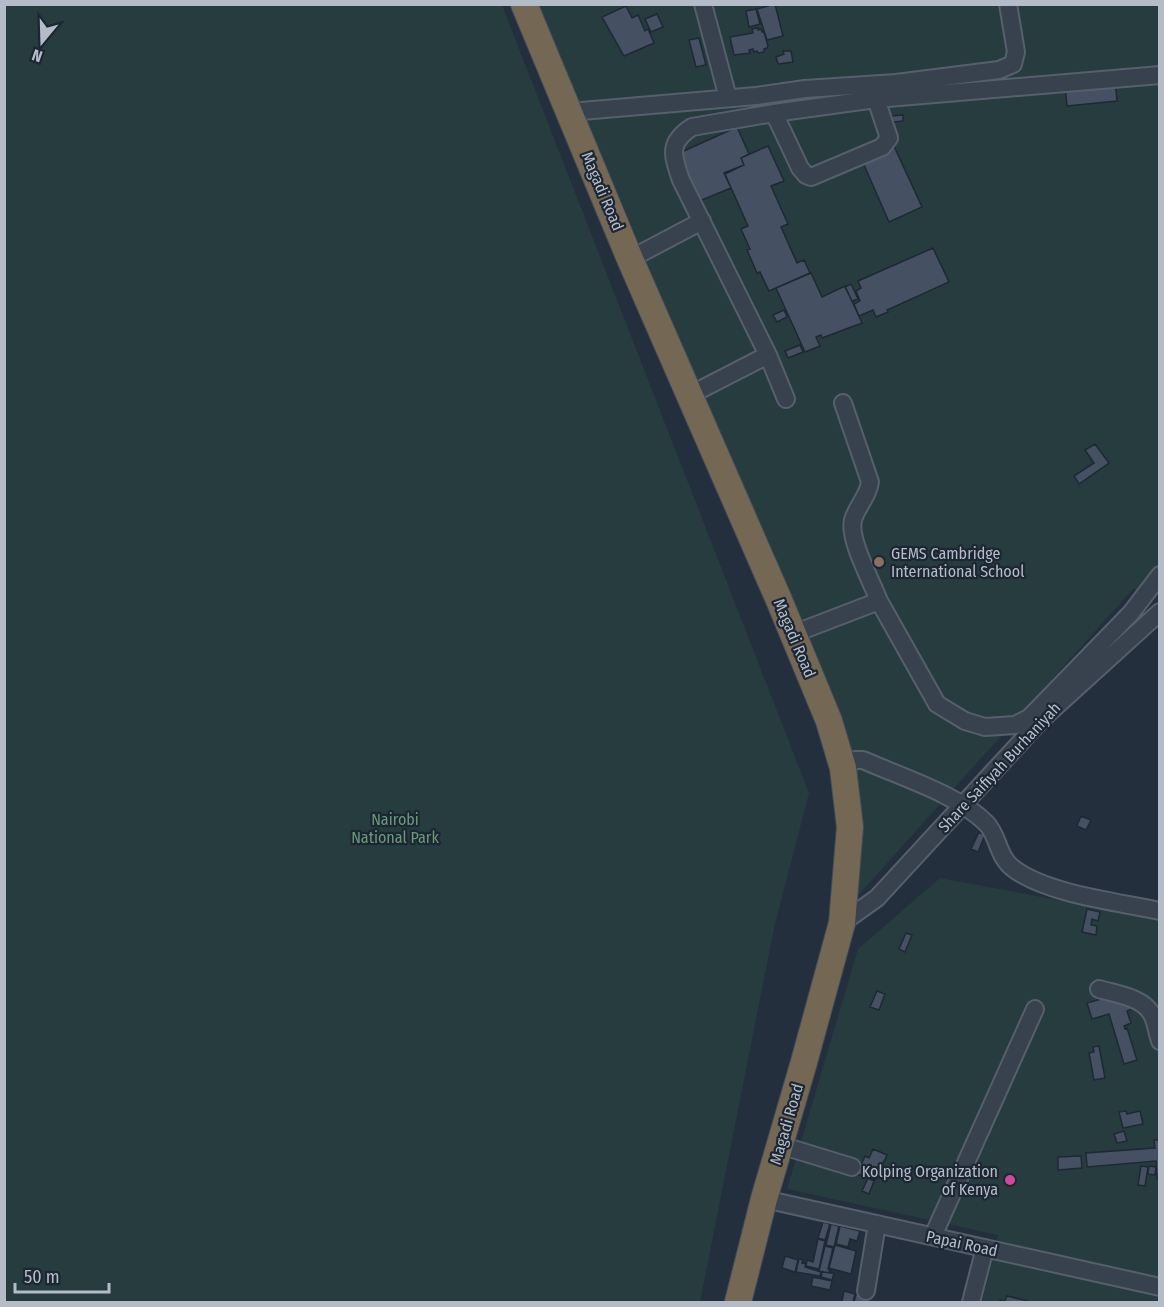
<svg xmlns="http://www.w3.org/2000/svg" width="1164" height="1307" font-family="'Fira Sans Condensed',sans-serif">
<rect width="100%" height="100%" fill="#242f3e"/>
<path fill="#263c3f" d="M5 4 502 5 809 793 774 928 700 1302H5Z
M538 5H1159V595L1133 589 854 900 858 797 773 559Z
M940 878 1159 919V1302H982L998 1235 787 1189 858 949Z"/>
<path fill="#455162" stroke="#1f2835" stroke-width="1.5" d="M775 4 783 36 767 40 757 9Z
M626 6 632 18 638 15 645 31 648 29 654 43 624 56 602 17Z
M756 9 760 24 749 27 746 11Z
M657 14 663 27 651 32 645 19Z
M758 28V30L761 29 762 32H764L768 46 767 48 764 49V52L758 53 757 51 754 52 753 49 749 50 750 53 734 55 730 37 753 33 752 29Z
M699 38 706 65 696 67 689 40Z
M783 51H791L793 62 778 64 776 57 784 54Z
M1115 80 1117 101 1067 106 1065 85Z
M903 115V121L893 122 892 116Z
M737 127 749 154 741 158 744 165 724 173 731 188 697 202 675 155Z
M893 144 922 207 889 222 861 158Z
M768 146 784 181 771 186 788 224 781 227 797 263 804 260 810 273 769 291 760 272 757 273 747 250 750 249 741 229 748 226 725 174 744 165 741 158Z
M933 248 949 282 887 310 888 312 876 317 873 310 859 316 854 304 860 301 856 291 861 288 858 281Z
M811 273 822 297 845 286 862 323 822 338 821 335 816 337 820 346 805 352 776 288Z
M851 284 858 299 852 301 845 287Z
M784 310 787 317 777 322 773 315Z
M800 345 803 352 788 358 785 351Z
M1095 444 1109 463 1079 484 1074 476 1094 463 1085 450Z
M1081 816 1091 820 1086 830 1077 826Z
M979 832 985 835 978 852 971 849Z
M1087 909 1100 912 1098 921 1092 919 1091 925 1097 926 1096 935 1082 932Z
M906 933 912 935 905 952 899 949Z
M877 991 885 994 879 1010 870 1007Z
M1119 994 1137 1007 1127 1011 1131 1023 1124 1026 1125 1029 1127 1028 1137 1060 1124 1064 1109 1014 1092 1019 1087 1003Z
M1099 1046 1105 1078 1094 1080 1089 1053 1094 1052 1093 1047Z
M1126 1111 1127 1114 1140 1111 1143 1124 1123 1128 1119 1112Z
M1124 1131 1127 1141 1117 1143 1114 1134Z
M1154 1140H1160V1179H1157L1156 1161 1087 1167 1086 1153 1155 1148Z
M873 1149 887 1155 875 1180 857 1174 865 1156 869 1158Z
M1081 1156 1082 1168 1058 1170V1157Z
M1141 1166 1148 1167 1145 1186 1138 1185Z
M1149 1166 1156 1167 1155 1175 1148 1174Z
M868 1178 874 1181 869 1194 862 1191Z
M823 1222 830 1224 825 1240 818 1238Z
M831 1224 839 1226 834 1247 826 1245Z
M840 1226 860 1231 857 1241 850 1239 848 1247 836 1244Z
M818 1239 825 1241 819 1269 806 1266 807 1260 813 1262Z
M835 1245 856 1251 851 1274 829 1268Z
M825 1246 833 1248 828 1269 830 1270 829 1273 819 1271Z
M785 1256 798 1260 795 1272 782 1268Z
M799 1259 803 1260 802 1263 806 1264 805 1267 821 1272 820 1276 796 1272Z
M822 1272 834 1273 832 1280 821 1277Z
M813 1277 832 1281 830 1290 811 1286Z
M844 1291 855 1294 853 1302H842Z
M856 1294 866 1296 865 1302H854Z
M1007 1296 1028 1301V1302H999L1000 1300 1005 1301Z"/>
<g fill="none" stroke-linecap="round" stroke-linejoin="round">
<defs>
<path id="minor" d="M703 4 728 98
M570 112 756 96 805 89 896 83 999 70 1013 64 1016 52 1008 4
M774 113 800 168 806 175 811 177 882 147 889 138 876 99
M630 259 702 221
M690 395 768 355
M786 399 768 355 681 180C673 156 667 143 692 127L774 113 876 99 1160 75
M879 601 937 704 965 721 985 727 1015 725 1029 718 1131 613 1160 575
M793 634 879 601C872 582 848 539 853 520 857 506 868 497 870 482L843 403
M843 768 855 760H863C901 777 957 794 986 823 999 836 997 857 1014 869 1047 894 1118 902 1160 911
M842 923 877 898 1042 719 1160 612
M1099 989C1115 994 1142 997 1151 1013 1156 1021 1157 1032 1160 1041
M780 1145 852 1167
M764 1199 1160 1287
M933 1236 1035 1009
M866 1291 877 1224
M971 1302 985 1248"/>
<path id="highway" d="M524 4 630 259 779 600 829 721 843 768 850 827 842 923 804 1062 764 1199 738 1302"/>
</defs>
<use href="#minor" stroke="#565f6c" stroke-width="20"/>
<use href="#highway" stroke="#434c59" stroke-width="28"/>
<use href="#minor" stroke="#38414e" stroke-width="16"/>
<use href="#highway" stroke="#746855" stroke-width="26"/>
</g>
<circle fill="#8d6e63" stroke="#1d2633" stroke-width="2" cx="879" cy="562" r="6"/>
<circle fill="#d1479c" stroke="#1d2633" stroke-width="2" cx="1010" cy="1180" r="6"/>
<g text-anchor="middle" stroke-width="4.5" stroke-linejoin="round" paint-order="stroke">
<g font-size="16" fill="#b4bcc9" stroke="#1d2633">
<text transform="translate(603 191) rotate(67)" y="6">Magadi Road</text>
<text transform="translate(795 638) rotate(67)" y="6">Magadi Road</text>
<text transform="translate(999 767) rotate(-47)" y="6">Share Saifiyah Burhaniyah</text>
<text transform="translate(786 1124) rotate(-74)" y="6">Magadi Road</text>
<text transform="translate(962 1243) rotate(12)" y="6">Papai Road</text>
</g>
<g font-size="16" fill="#b4bcc9" stroke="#1d2633" text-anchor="start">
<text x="891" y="559">GEMS Cambridge<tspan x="891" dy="18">International School</tspan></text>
<text x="998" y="1177" text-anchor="end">Kolping Organization<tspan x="998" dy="18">of Kenya</tspan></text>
</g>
<g font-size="16" fill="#6b9a76" stroke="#1d2633">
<text x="395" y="825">Nairobi<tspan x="395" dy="18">National Park</tspan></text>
</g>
</g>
<rect width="1164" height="1307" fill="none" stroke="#b4bcc9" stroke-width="12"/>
<g transform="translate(42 42) rotate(199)" stroke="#1d2633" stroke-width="4.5" paint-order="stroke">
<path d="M0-4.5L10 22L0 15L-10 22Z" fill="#b4bcc9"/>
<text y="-9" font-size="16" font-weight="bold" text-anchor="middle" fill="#b4bcc9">N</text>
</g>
<path d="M15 1283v9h94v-9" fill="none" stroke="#b4bcc9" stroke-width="3"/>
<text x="24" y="1283" font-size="18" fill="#b4bcc9" stroke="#1d2633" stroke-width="4.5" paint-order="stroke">50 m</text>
</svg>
